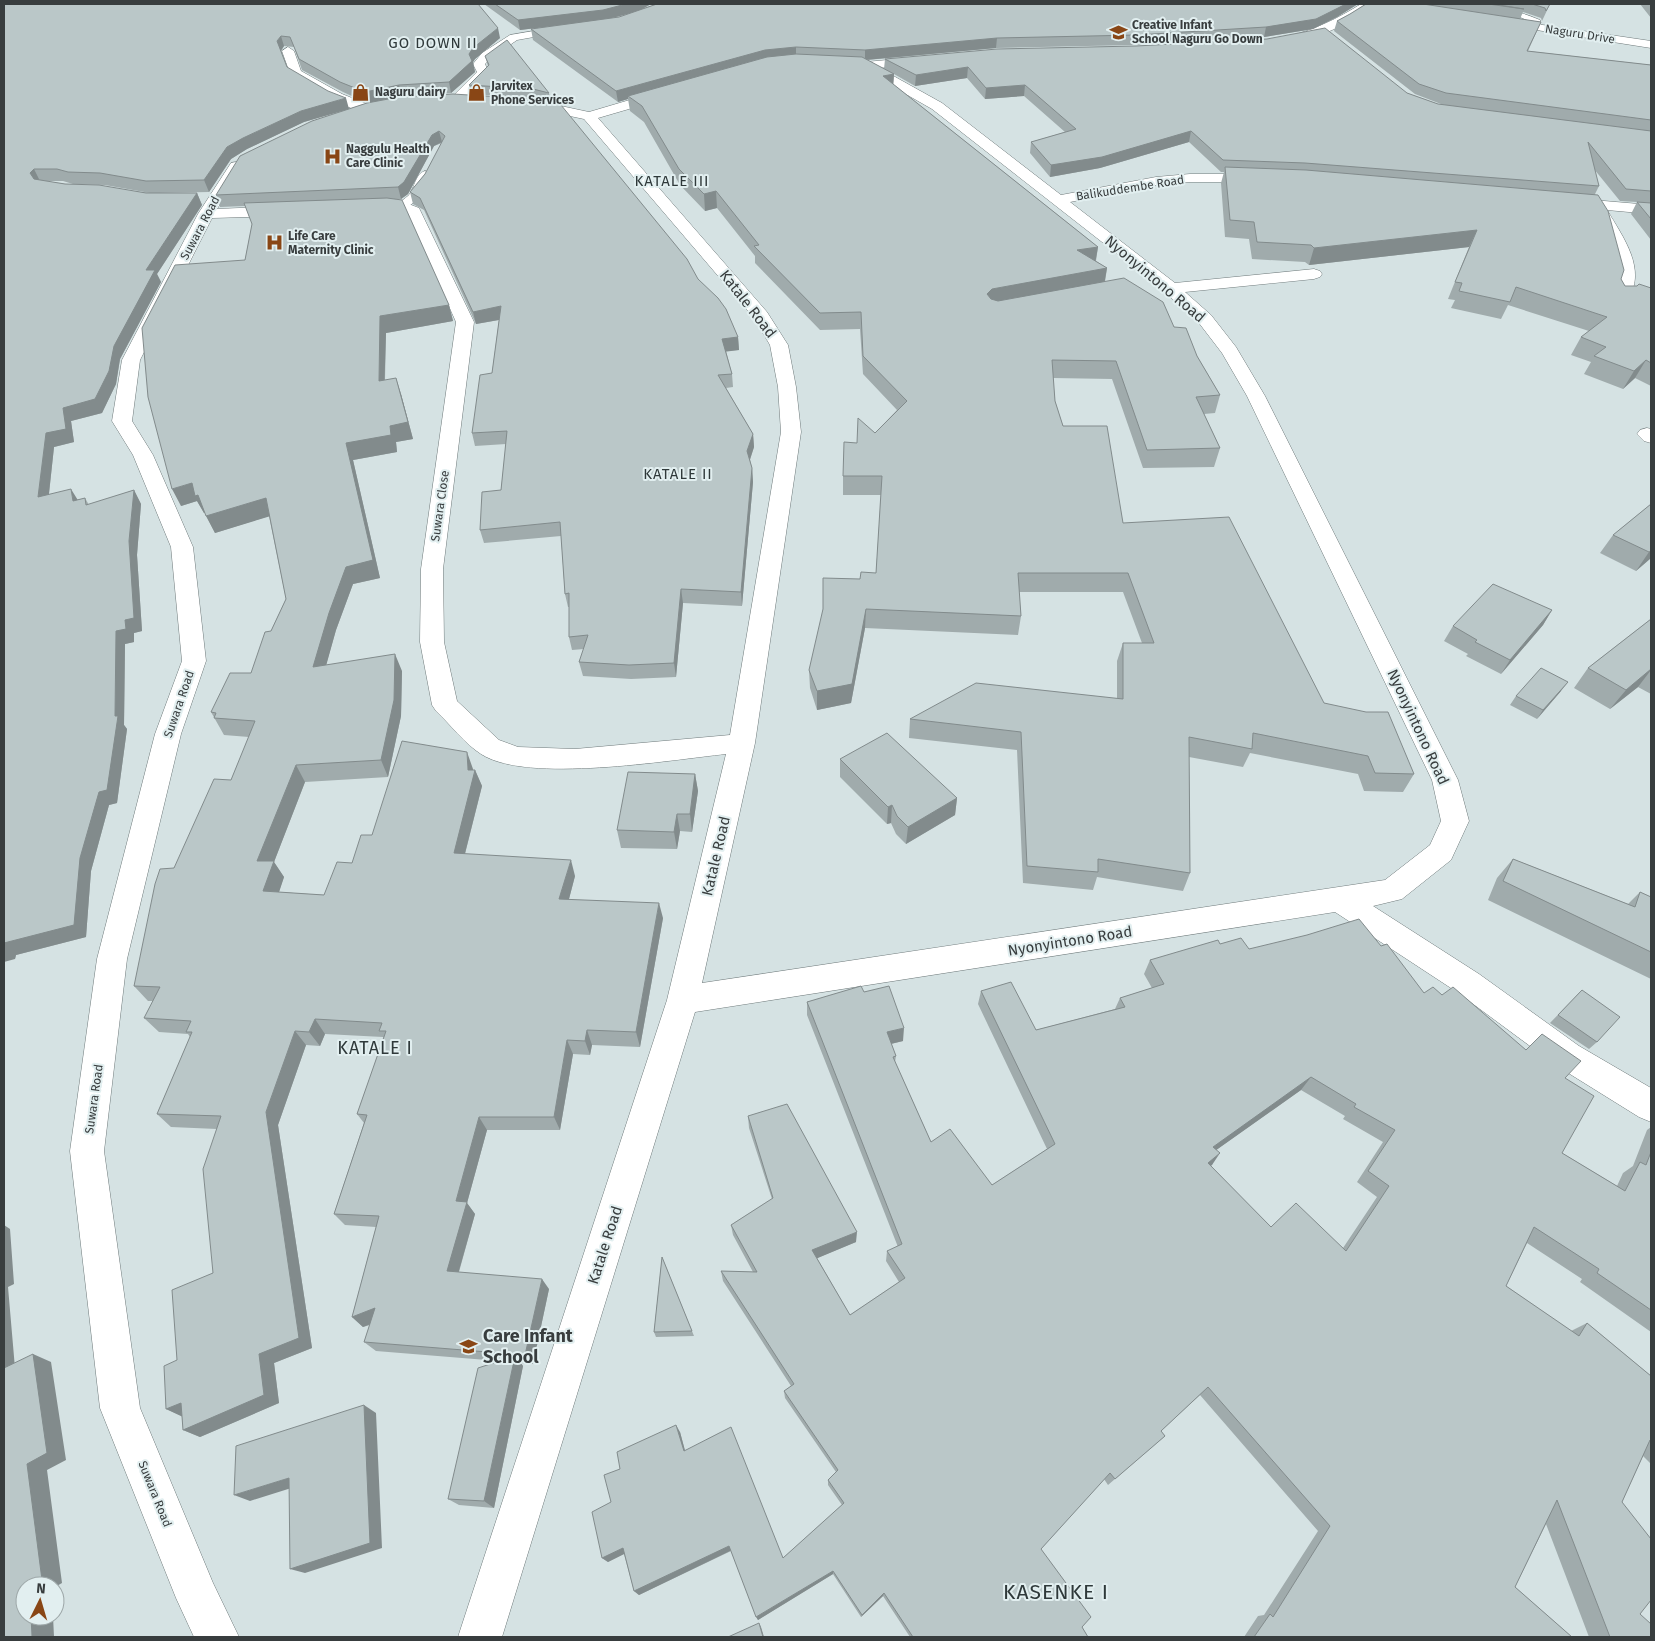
<svg xmlns="http://www.w3.org/2000/svg" width="1655" height="1641" font-family="'Fira Sans',sans-serif">
<rect width="100%" height="100%" fill="#d5e2e3"/>
<g fill="none" stroke-linecap="round" stroke-linejoin="round">
<defs>
<path id="lane" d="M1453 4C1481 2 1515 9 1540 20L1541 27 1534 29 1533 23 1520 17 1457 6Z
M425 171 430 174C424 186 415 212 397 208L396 206C399 202 405 199 409 195 415 188 415 174 425 171Z"/>
<path id="street" d="M1361 4H1373C1357 23 1315 38 1291 43L1285 39 1287 37C1314 30 1337 19 1361 4Z
M569 25 575 28 573 30 517 40 490 59 485 64 489 73 461 102 456 103 450 99 477 72 473 64 482 53 510 35Z
M288 47 294 51 301 71 342 94 372 106 374 109 372 112C355 116 307 85 291 76L282 51Z
M921 57 925 58 927 61 925 64 879 68 942 103 1061 195 1156 177 1190 174H1259L1264 175 1266 178 1264 181 1259 182H1190L1156 185 1070 202 1175 283 1314 269 1320 271 1322 274 1320 277 1314 279 1185 292 1211 315 1236 347 1265 396 1458 780 1469 821 1451 860 1402 899 1373 906 1479 974 1579 1046 1651 1088V1122L1639 1117 1557 1066 1457 992 1335 912 695 1012 502 1637H458L667 1000 726 754C669 760 527 784 481 754 465 744 450 724 436 711L432 705 420 642 421 569 456 322 408 214C393 208 378 214 363 210L360 207 363 204 401 201 419 208 474 322 443 569 444 642 457 701 499 740 518 747 575 749 730 735 781 432 778 387 770 345 754 318 584 119 523 106 522 103 523 100 528 99 589 112 660 91H670L671 94 670 97 598 118 767 312 788 345 796 387 801 432 755 743 702 983 1385 880 1430 845 1441 821 1432 780 1247 396 1222 353 1199 323 1157 285 932 109 862 69 839 68 833 64 839 60 865 62Z
M236 162 241 163 243 166 217 209 285 206 290 208 293 211 290 214 285 216 212 218 140 360 132 421 153 455 193 547 206 661 181 734 127 959 104 1151 140 1408 213 1583 239 1637H194L176 1598 100 1408 70 1151 97 959 155 734 182 661 171 547 133 455 112 421 122 360 198 214 231 163Z
M1569 198 1651 205V214L1607 210C1623 237 1648 270 1627 301H1615L1613 297C1615 290 1619 282 1620 274 1621 255 1601 227 1592 211L1594 209 1564 206 1561 203 1564 200Z
M1647 428 1651 429V443L1644 441 1637 434 1640 430Z"/>
<path id="secondary" d="M1502 19 1651 41V48L1498 24 1496 22Z"/>
</defs>
<use href="#lane" stroke="#6f7a7b" stroke-width="1"/>
<use href="#street" stroke="#6f7a7b" stroke-width="1"/>
<use href="#secondary" stroke="#6f7a7b" stroke-width="1"/>
<use href="#lane" fill="#fff" fill-rule="evenodd"/>
<use href="#street" fill="#fff" fill-rule="evenodd"/>
<use href="#secondary" fill="#fff" fill-rule="evenodd"/>
</g>
<path fill="#a0abac" fill-rule="evenodd" d="M4 4 500 38 475 59 473 62 475 72 451 93 402 96 388 99 698 279 738 337 739 350 726 351 732 374 733 387 726 388 753 434 754 447 750 460 752 468 753 482 742 606 683 603 676 677 631 679 583 676 579 662 584 649 572 650 569 637V607H568L565 594 561 536 484 543 480 530 501 490 506 444 475 446 472 433 492 373 499 320 476 324 424 210 413 204 410 192 425 174 442 143 434 146 408 194 401 199H396L449 305 453 321 386 333 385 380 401 394 413 439 396 442 397 452 353 460 380 578 353 584 336 630 326 665 402 671 401 716 388 777 305 782 274 862 284 877 279 892 324 895 352 863 372 835 473 769V770H475L482 786 465 854 575 876 569 899 663 918 640 1047 592 1045 590 1055 573 1054 560 1130H487L467 1203 475 1214 459 1272 549 1289 533 1364 521 1363 523 1366 494 1508 459 1505 448 1499 499 1361 376 1351 364 1342 370 1325 363 1327 352 1317 376 1227 345 1225 334 1214 364 1123 357 1114 384 1038 383 1037 325 1034 320 1046 306 1045 278 1125 312 1348 274 1363 279 1403 200 1437 183 1430 182 1416 166 1409 177 1360 213 1273 217 1129 171 1127 157 1114 190 1037 188 1034 159 1032 144 1018 153 1001H148L134 986 174 868 231 780 249 737 224 735 211 712 251 673 286 599 269 516 215 533 205 513H204L197 501 181 506 245 260 252 224 245 206 220 207 216 195 341 111 304 122 247 149 231 159 209 192 158 193H197L202 205 157 274 161 282 120 359 116 384 102 413 71 421 74 442 54 447 49 494 78 500 85 498 89 505 134 490 141 504 137 555 142 631 134 633V642L125 644 124 725 127 729 117 803 109 805 91 871 86 937 16 955 15 959ZM284 46 294 47 302 70 343 92 367 103 349 109 287 67 281 51ZM46 181H63L73 184 105 185 150 193 65 184Z
M484 4H651L641 9 657 4H1358L1337 17 1313 29 1264 37 1134 45 996 48 867 60 884 69 885 59 1407 93 1438 104H1441L1415 94 1334 31 1337 21 1350 14 1366 4H1550L1542 21 1541 18 1523 12 1520 19 1541 22 1528 51 1651 65V240L1631 214 1637 202 1620 201 1594 169 1599 186 1595 194 1621 279 1625 286 1651 288V386L1635 378 1623 389 1584 374 1591 362 1571 355 1581 337 1589 331 1508 305 1501 319 1451 308 1455 300 1448 299 1469 247 1309 265 1305 262 1252 259 1249 239 1225 237 1221 183 1224 172H1221L1189 142 1100 168 1050 177 1030 153 1031 142 1065 132 1024 96 985 99 967 78 915 86 894 74 893 84 1098 247 1096 261 1107 268 1105 282 1174 327 1197 356 1220 395 1215 413 1204 414 1220 448 1214 467 1143 468 1112 379 1053 378 1055 401 1063 426 1123 523 1324 703 1414 774 1403 792 1364 791 1358 774 1250 753 1243 767 1189 757 1190 873 1183 891 1097 877 1093 890 1023 883 1017 750 909 738 910 719 1117 698V661L1123 643H1142L1123 592H1019L1021 616 1018 635 865 628 851 703 817 710 810 688 809 670 860 579 876 573 881 495H843V476L857 443 875 433 897 410 863 374 860 329 820 330 755 263V256L717 208 705 211 680 185 644 122 630 111 628 99 618 102 533 40 531 29 551 26 520 30ZM631 13 619 17 613 18 620 16Z
M1640 4H1651V18Z
M485 56 549 93 551 102 535 98 471 94 469 85 488 66Z
M1651 504V558L1636 571 1600 553 1613 535Z
M1552 610 1543 625 1501 674 1466 656 1468 654 1444 641 1453 626Z
M1651 619V694L1638 687 1610 709 1574 688 1588 668Z
M1561 691 1537 719 1510 705 1516 696Z
M840 759 957 798 955 815 906 844 896 834 891 823 887 824 840 777Z
M695 774 698 791 692 832 680 831 677 849 621 848 617 830Z
M1513 859 1628 904 1640 892 1651 897V979L1488 900 1497 878Z
M1220 944 1249 949 1381 946 1424 993 1442 995 1526 1050 1542 1034 1565 1078 1562 1153 1617 1186 1623 1173 1633 1166 1647 1130 1651 1127V1332L1580 1282 1582 1279 1527 1243 1506 1286 1571 1331 1587 1323 1651 1376V1464L1643 1456 1622 1502 1640 1614 1651 1637H1589L1546 1524 1515 1587 1572 1637H1244L1258 1616 1264 1615 1318 1531 1200 1395 1161 1431 1165 1436 1108 1485 1104 1479 1041 1549 1082 1627 1088 1637H910L883 1596 861 1617 833 1574 758 1620 731 1551 639 1595 634 1591 624 1554 608 1562 602 1558 611 1502 620 1469 680 1432 685 1451 783 1558 842 1505 828 1485V1480L836 1472 785 1398 784 1391 791 1386 723 1281 721 1271 753 1272 733 1235 731 1225 772 1199 749 1128 748 1116 856 1242 817 1258 850 1315 899 1282 886 1261 887 1251 898 1247 807 1015V1002L864 992 903 1041 891 1044 896 1056 895 1062 931 1142 992 1185 1047 1149 978 1004 981 991 1036 1030 1115 1009 1120 998 1152 988 1144 974 1150 960ZM1301 1090 1345 1116 1343 1119 1383 1142 1357 1182 1377 1197 1343 1248 1271 1227 1210 1166 1212 1165 1216 1150Z
M1582 990 1597 1042 1589 1049 1550 1023Z
M662 1257 694 1336 656 1337 654 1332Z"/>
<path fill="#828b8c" d="M626 4H651L639 11 604 20 520 30 518 20Z
M1346 4H1358L1337 17 1313 29 1264 37 1266 27Z
M498 28 500 38 475 59 473 62 475 72 451 93 449 82 473 48Z
M281 36 284 46 280 52 277 41Z
M997 38 996 48 865 60V50Z
M796 47V57L628 96V99L618 102 616 91 765 50Z
M968 67 967 78 915 86 916 75Z
M894 74 893 90 883 76Z
M399 85 402 96 368 103 365 92Z
M1025 85 1024 96 985 99 986 88Z
M346 98 349 109 304 122 247 149 231 159 209 192 204 180 227 147 243 138 301 111Z
M439 131 442 142 434 146 408 194 401 199 398 187 432 135Z
M1191 131 1189 142 1100 168 1050 177 1051 165Z
M34 169 40 181 36 185 30 173Z
M716 191 717 208 705 211 704 194Z
M197 193 202 205 157 274 161 282 120 359 116 384 102 413 71 421 74 442 54 447 47 511 38 497 46 433 63 408 114 346 146 270Z
M1477 230 1469 247 1309 265 1314 248Z
M1098 247 1095 264 1077 250Z
M1107 268 1104 285 990 306 987 294 992 289Z
M449 305 453 321 386 333 384 397 379 381 380 316Z
M501 306 504 319 476 324 473 312Z
M738 337 739 350 723 352 722 339Z
M1646 360 1635 378 1623 389 1634 371Z
M396 378 401 394 413 439 396 442 397 452 353 460 380 578 353 584 336 630 321 684 313 667 346 443 390 426Z
M753 434 754 447 748 465 747 451Z
M752 468 753 482 742 606 741 592Z
M192 483 207 512 204 513 197 501 181 506 172 489Z
M71 489 79 502 73 501Z
M134 490 141 504 137 555 142 631 134 633V642L125 644 124 725 127 729 117 803 109 805 91 871 86 937 16 955 15 959 4 962V943L80 858 115 716 116 631 125 620 129 541Z
M266 498 274 515 215 533 206 516Z
M1651 551V558L1636 571 1649 552Z
M681 589 683 603 676 677 674 663Z
M866 609 865 628 851 703 817 710V691Z
M1552 610 1543 625 1501 674 1510 660Z
M395 654 402 671 401 716 388 777 381 760Z
M1651 669V670L1638 687 1610 709 1626 690Z
M1568 682 1561 691 1537 719 1543 710Z
M467 752 473 769 474 776 475 770 482 786 461 869 454 853 468 770Z
M296 765 305 782 274 862 284 877 274 907 263 891 257 861Z
M695 774 698 791 692 832 690 814Z
M957 798 955 815 906 844 908 827Z
M892 805 891 823 887 824 888 807Z
M677 814 680 831 677 849 674 832Z
M571 860 575 876 565 914 559 899Z
M659 903 663 918 640 1047 636 1032Z
M315 1019 325 1034 320 1046 309 1032Z
M904 1028 903 1041 886 1045 887 1032Z
M587 1030 592 1045 590 1055 585 1041Z
M295 1031 306 1045 278 1125 312 1348 274 1363 279 1403 200 1437 183 1430 259 1354 266 1112Z
M567 1040 573 1054 560 1130 554 1117Z
M1311 1077 1301 1090 1205 1158 1213 1147Z
M479 1117 487 1130 467 1203 475 1214 456 1281 447 1271 456 1201Z
M1220 1153 1212 1165 1200 1174 1208 1163Z
M4 1225 10 1229 14 1284 8 1287 16 1380 4 1375Z
M857 1232 856 1242 813 1260 812 1250Z
M542 1279 549 1289 533 1364 525 1355Z
M375 1308 386 1318 363 1327 352 1317Z
M33 1354 51 1362 66 1460 47 1470 62 1583 55 1587V1586H31L27 1464Z
M515 1356 523 1366 494 1508 484 1501Z
M181 1403 183 1417 166 1409Z
M364 1405 376 1413 382 1548 305 1573 290 1569Z
M676 1425 680 1432 687 1458 684 1451Z
M289 1478 304 1484 250 1501 234 1495Z
M729 1546 732 1550 639 1595 634 1591Z
M623 1548 628 1552 608 1562 602 1558Z
M833 1571V1574L758 1620 756 1617Z
M884 1593 883 1596 861 1617 862 1615Z
M31 1616H53L54 1637H32Z
M759 1623 761 1627 764 1637H763Z"/>
<path fill="#bac7c8" stroke="#828b8c" fill-rule="evenodd" d="M4 4H478L498 28 473 48 469 54 472 61 449 82 399 85 365 92 340 82 299 59 290 37 281 36 277 41 287 67 328 91 346 98 301 111 243 138 227 147 204 180 146 181 100 173 68 172 57 169H34L30 173 34 179 65 184 99 185 146 193H197L146 270H155L114 346 109 371 95 399 63 408 66 429 46 433 38 497 71 489 73 501 85 498 86 505 134 490 129 541 134 618 125 620 126 629 116 631 115 716H118L107 790 99 792 80 858 74 925 4 943Z
M495 4H626L603 10 518 20Z
M657 4H1346L1316 19 1266 27 1136 35 997 38 865 50 796 47 765 50 616 91 531 29 619 17Z
M1366 4H1423L1541 22 1527 51 1651 65V120L1446 93 1419 84 1337 21 1350 14Z
M1488 4H1493L1524 9Z
M1532 4H1550L1546 11 1545 8Z
M1325 28 1407 93 1438 104 1651 131V191L1626 189 1588 142 1599 186 1305 163 1223 160 1191 131 1102 157 1051 165 1031 142 1076 129 1025 85 986 88 968 67 916 75 885 59 997 49 1136 46 1267 39Z
M507 40 549 93 533 89 469 85 489 65 485 56Z
M796 54 862 57 894 74 883 76 1098 247 1077 250 1107 268 992 289 987 294 991 299 998 301 1124 278 1163 302 1174 327 1186 328 1197 356 1220 395 1196 397 1220 448 1147 450 1116 361 1052 360 1055 401 1063 426H1107L1123 523 1229 517 1324 703 1366 712H1388L1414 774 1375 773 1368 756 1253 733 1252 749 1189 737 1190 873 1098 859V872L1027 866 1021 732 910 719 976 683 1123 699V643H1154L1128 573H1018L1021 616 866 609 852 684 817 691 809 670 823 609V578L860 579 861 572 876 573 882 476H843L844 442 857 443 858 418 875 433 907 401 863 356 861 312 820 313 754 246 759 245 716 191 704 194 679 169 642 106 628 96 767 57Z
M453 94 533 99 561 105 687 259 698 279 718 298 726 309 738 337 722 339 732 374 718 375 753 434 747 451 752 468 741 592 681 589 674 663 629 665 579 662 588 635 569 637V593L565 594 560 522 480 530 482 492 501 490 507 431 472 433 480 375 492 373 501 306 473 312 420 198 410 192 425 174 445 136 439 131 432 135 404 182 398 187 216 195 240 156 312 121 367 103 399 97Z
M1225 167 1306 170 1598 195 1608 211 1624 270 1621 279 1625 286H1637L1639 284 1651 288V363L1646 360 1634 371 1594 356 1606 347 1581 337 1607 317 1516 287 1510 302 1459 291 1462 283 1455 282 1477 230 1314 248 1311 245 1257 242 1254 222 1230 220Z
M387 198 402 200 449 305 380 316 379 381 396 378 408 422 390 426 391 435 346 443 373 560 346 567 329 613 313 667 395 654 394 700 381 760 296 765 257 861H274L263 891 324 895 337 862 352 863 361 835H372L402 741 467 752 468 770H475L454 853 571 860 559 899 659 903 636 1032 587 1030 585 1041 567 1040 554 1117H479L456 1201 467 1202 447 1271 542 1279 525 1355 364 1342 375 1308 352 1317 379 1216 334 1214 367 1115 357 1114 386 1031H379L382 1023 315 1019 309 1032 295 1031 266 1112 299 1338 259 1354 264 1395 183 1430 181 1403 166 1409 164 1366 177 1360 172 1290 213 1273 203 1169 221 1116 157 1114 192 1032H186L191 1021 144 1018 160 987 134 986 155 884 160 869 174 868 214 779 231 780 255 721 214 718 216 713 211 712 230 673H251L265 632 271 631 286 599 266 498 206 516 198 495 195 496 192 483 172 489 148 397 142 328 175 265 245 260 252 224 244 203Z
M1637 202 1651 203V219Z
M1651 504V551L1649 552 1613 535Z
M1493 584 1552 610 1510 660 1475 642 1477 640 1453 626Z
M1651 619V669L1626 690 1588 668Z
M1541 668 1568 682 1543 710 1516 696Z
M887 733 957 798 908 827 897 816 892 805 888 807 840 759Z
M628 772 695 774 690 814H677L674 832 617 830Z
M1513 859 1635 907 1640 892 1651 897V952L1503 881Z
M1359 919 1381 946 1387 944 1424 993 1433 987 1442 995 1453 987 1526 1050 1542 1034 1581 1061 1565 1078 1594 1096 1562 1153 1625 1191 1640 1162 1646 1165 1651 1152V1310L1597 1273 1599 1269 1534 1227 1506 1286 1579 1336 1587 1323 1651 1376V1440H1650L1622 1502 1651 1539V1600L1640 1614 1651 1624V1637H1610L1557 1500 1515 1587 1572 1637H1254L1270 1614 1273 1617 1330 1526 1208 1387 1161 1431 1165 1436 1115 1479 1110 1473 1041 1549 1091 1617 1082 1627 1088 1637H913L884 1593 862 1615 833 1571 756 1617 729 1546 634 1591 623 1548 602 1558 592 1512 611 1502 604 1475 620 1469 617 1452 676 1425 684 1451 731 1427 783 1558 844 1503 828 1480 838 1470 784 1391 794 1384 721 1271 757 1272 731 1225 773 1198 748 1116 787 1104 857 1232 812 1250 850 1315 905 1278 887 1251 902 1244 807 1002 861 986 864 992 889 986 904 1028 887 1032 896 1056 893 1057 931 1142 950 1129 992 1185 1055 1144 981 991 1011 982 1036 1030 1125 1007 1120 998 1164 984 1150 960 1218 940 1220 944 1241 938 1249 949 1307 935ZM1311 1077 1356 1104 1354 1107 1395 1130 1368 1171 1389 1186 1346 1251 1296 1203 1271 1227 1208 1163 1220 1153 1213 1147Z
M1582 990 1620 1017 1597 1042 1558 1015Z
M662 1257 692 1331 654 1332Z
M33 1354 47 1453 27 1464 42 1580 31 1586H25V1616H31L32 1637H4V1368Z
M515 1356 484 1501 448 1499 478 1368Z
M364 1405 370 1543 290 1569 289 1478 234 1495 236 1446Z
M759 1623 763 1637H728Z"/>
<defs>
<symbol id="school-bare" viewBox="-9 -9 18 18"><path d="M0-5L7-2L0 1L-7-2ZM-4 1L0 2.5L4 1V4Q0 6-4 4Z" fill="#894615" stroke="#e2eff0" stroke-width="2.5" paint-order="stroke"/></symbol>
<symbol id="shop-bare" viewBox="-9 -9 18 18"><path d="M-5-2.5h2.3a2.7 3.5 0 0 1 5.4 0H5L5.5 6h-11ZM-1.5-2.5h3a1.5 2.3 0 0 0-3 0Z" fill="#894615" stroke="#e2eff0" stroke-width="2.5" paint-order="stroke"/></symbol>
<symbol id="hospital-bare" viewBox="-9 -9 18 18"><path d="M-5-5h3v3.5h4V-5h3V5h-3V1.5h-4V5h-3Z" fill="#894615" stroke="#e2eff0" stroke-width="2.5" paint-order="stroke"/></symbol>
</defs>
<g fill-rule="evenodd">
<use href="#school-bare" x="1106" y="20" width="25" height="25"/>
<use href="#shop-bare" x="348" y="80" width="25" height="25"/>
<use href="#shop-bare" x="464" y="80" width="25" height="25"/>
<use href="#hospital-bare" x="320" y="144" width="25" height="25"/>
<use href="#hospital-bare" x="262" y="230" width="25" height="25"/>
<use href="#school-bare" x="456" y="1334" width="25" height="25"/>
</g>
<g text-anchor="middle" stroke-width="4" stroke-linejoin="round" paint-order="stroke">
<g font-size="12" font-weight="bold" fill="#383d3e" stroke="#e2eff0" text-anchor="start">
<text x="1132" y="29">Creative Infant<tspan x="1132" dy="14">School Naguru Go Down</tspan></text>
<text x="491" y="90">Jarvitex<tspan x="491" dy="14">Phone Services</tspan></text>
<text x="375" y="96">Naguru dairy</text>
<text x="346" y="153">Naggulu Health<tspan x="346" dy="14">Care Clinic</tspan></text>
<text x="288" y="240">Life Care<tspan x="288" dy="14">Maternity Clinic</tspan></text>
</g>
<g font-size="12" fill="#383d3e" stroke="#e2eff0">
<text transform="translate(1580 34) rotate(9)" y="4">Naguru Drive</text>
<text transform="translate(1130 188) rotate(-9)" y="4">Balikuddembe Road</text>
<text transform="translate(200 228) rotate(-62)" y="4">Suwara Road</text>
<text transform="translate(440 506) rotate(-82)" y="4">Suwara Close</text>
<text transform="translate(179 704) rotate(-71)" y="4">Suwara Road</text>
<text transform="translate(94 1099) rotate(-82)" y="4">Suwara Road</text>
<text transform="translate(155 1494) rotate(68)" y="4">Suwara Road</text>
</g>
<g font-size="15" letter-spacing="1" fill="#2f393a" stroke="#e2eff0">
<text x="433" y="48">GO DOWN II</text>
<text x="672" y="186">KATALE III</text>
<text x="678" y="479">KATALE II</text>
</g>
<g font-size="15" fill="#383d3e" stroke="#e2eff0">
<text transform="translate(1155 279) rotate(40)" y="5">Nyonyintono Road</text>
<text transform="translate(748 304) rotate(52)" y="5">Katale Road</text>
<text transform="translate(1418 727) rotate(65)" y="5">Nyonyintono Road</text>
<text transform="translate(716 856) rotate(-77)" y="5">Katale Road</text>
<text transform="translate(1070 941) rotate(-9)" y="5">Nyonyintono Road</text>
<text transform="translate(605 1245) rotate(-72)" y="5">Katale Road</text>
</g>
<g font-size="18" letter-spacing="1" fill="#2f393a" stroke="#e2eff0">
<text x="375" y="1054">KATALE I</text>
</g>
<g font-size="18" font-weight="bold" fill="#383d3e" stroke="#e2eff0" text-anchor="start">
<text x="483" y="1342">Care Infant<tspan x="483" dy="21">School</tspan></text>
</g>
<g font-size="21" letter-spacing="1" fill="#2f393a" stroke="#e2eff0">
<text x="1056" y="1599">KASENKE I</text>
</g>
</g>
<rect width="1655" height="1641" fill="none" stroke="#383d3e" stroke-width="10"/>
<g transform="translate(40 1601) rotate(5)"><circle r="24" fill="#e2eff0" stroke="#9ea8a9"/>
<path d="M0-4L9 19L0 12L-9 19Z" fill="#894615"/>
<text y="-8" font-size="14" font-weight="bold" text-anchor="middle" fill="#383d3e">N</text>
</g>
</svg>
